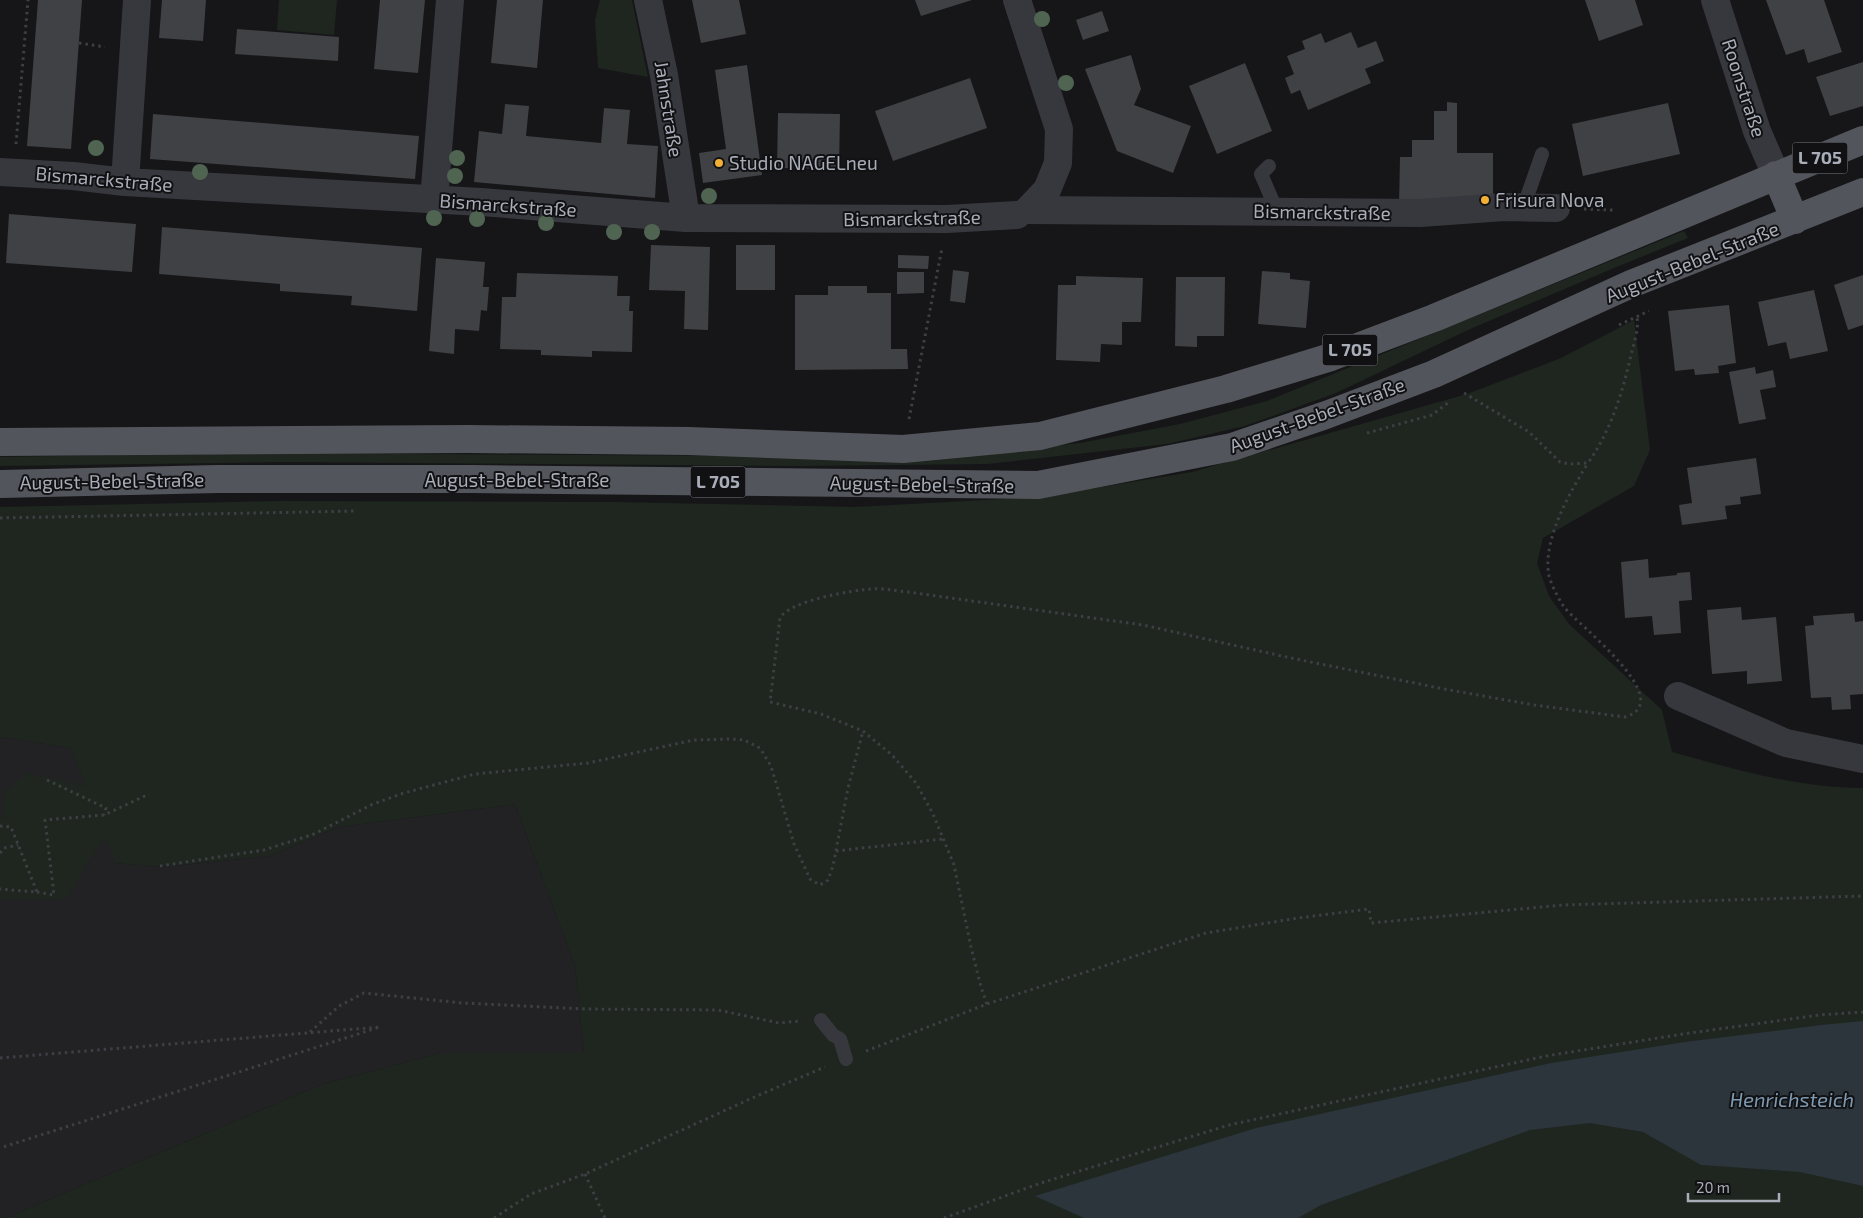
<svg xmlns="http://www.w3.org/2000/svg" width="1863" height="1218" font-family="'Exo 2',sans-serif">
<rect width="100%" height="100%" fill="#161618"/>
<path fill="#222225" d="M0 737 72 748 116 863 161 867 270 856 339 827 515 804 575 966 584 1053H441L323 1084 5 1218H0Z"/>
<path fill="#1e261f" d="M279 0H337L334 35 277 30Z
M600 0H632L648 77 598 68 595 20Z
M1684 231 1688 238 1614 268 1468 330 1336 393 1245 426 1167 444 988 464 805 466 285 462 0 466V457L231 453 937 457 1080 443 1180 424 1267 401Z
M1634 320 1650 450 1634 486 1543 538 1537 563 1549 596 1569 624 1662 710 1672 752C1734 769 1798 788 1863 788V1218H5L323 1084 441 1053H584L575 966 515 804 339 827 270 856 161 867 115 863 105 836 66 899H0V819L4 818 5 794 26 773 86 786 71 748 0 737V507L283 501 615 502 854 507 1041 497 1192 472 1467 394 1561 358Z"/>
<path fill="#2c353c" d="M1863 1021V1186L1800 1172 1701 1165 1643 1132 1590 1123 1530 1130 1321 1205 1298 1218H1084L1035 1196 1256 1128 1551 1063 1685 1042 1821 1025Z"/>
<path fill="#404145" d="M38 0H82L71 149 27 146Z
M162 0H206L203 41 159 38Z
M380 0H425L418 73 374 69Z
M497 0H543L537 68 491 63Z
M692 0H739L746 34 701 43Z
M915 0H972L921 16Z
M1585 0H1635L1643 25 1599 41Z
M1766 0H1824L1842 52 1808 63 1804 49 1786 55Z
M1102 11 1109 31 1083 40 1076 20Z
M237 29 339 37 338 61 235 54Z
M1351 32 1358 48 1376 41 1384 61 1365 69 1371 83 1308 110 1300 90 1291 94 1285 78 1294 74 1287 56 1305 49 1302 41 1321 33 1325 43Z
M1131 55 1141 89 1134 105 1191 126 1173 173 1117 151 1085 69Z
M1863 62V106L1830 116 1816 77Z
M1245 63 1272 131 1217 154 1189 86Z
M747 65 762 175 703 183 699 153 726 149 715 70Z
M970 78 987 128 893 161 875 111Z
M1447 102 1457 103V153H1493V206H1399L1400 157H1412V140H1434V111H1447Z
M1668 103 1680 154 1583 176 1572 124Z
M505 104 529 106 526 136 601 143 604 108 630 110 627 144 658 146 655 198 474 182 479 131 502 134Z
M778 113 840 114 839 169 777 168Z
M153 114 419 136 415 179 150 159Z
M9 214 136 224 132 272 6 263Z
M162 227 422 248 417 311 351 305 352 296 280 291V284L159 274Z
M651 245 710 247 708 330 684 329 685 291 649 290Z
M736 245H775V290H736Z
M898 255 929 256 928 269 898 268Z
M436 258 485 262 483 287H489L487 311 481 310 479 331 455 329 454 354 429 351Z
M953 270 969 272 965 303 950 301Z
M1262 271 1290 273V279L1310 281 1306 328 1258 324Z
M897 272H924V293L897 294Z
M517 273 618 276 617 296H630L629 311H633L632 352 592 351V357L541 355V350L500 349 502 297H516Z
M1863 275V325L1848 330 1834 285Z
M1076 276 1143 278 1141 322H1122V345L1101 344 1100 362 1056 360 1058 285H1076Z
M1176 277H1225L1224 336H1197V347L1175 346Z
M828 286H867V293H891V349H907L908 369 795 370V295H828Z
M1814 290 1828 351 1790 359 1786 342 1768 346 1758 302Z
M1729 305 1736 363 1718 366 1719 373 1695 375 1694 369 1675 371 1668 311Z
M1755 367 1756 374 1773 370 1776 387 1760 390 1766 419 1739 424 1729 372Z
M1756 458 1761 494 1740 497 1741 504 1725 506 1727 519 1682 525 1679 505 1692 503 1687 468Z
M1648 559 1649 578 1677 575V573L1690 572 1692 600 1679 601 1681 633 1654 635 1652 616 1625 618 1621 562Z
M1741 607 1742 620 1776 617 1782 681 1747 684V671L1712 674 1707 610Z
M1854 613 1855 622 1863 621V694L1850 695 1851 709 1832 710 1831 697 1811 698 1805 626 1814 625 1813 616Z"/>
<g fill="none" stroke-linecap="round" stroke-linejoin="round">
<path stroke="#3d3f44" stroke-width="3" stroke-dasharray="2.5 4" stroke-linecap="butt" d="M79 43 105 47
M16 144 28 0
M1584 209 1613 210
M1619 325 1649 311
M1464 393 1529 432 1560 462 1569 464 1588 463C1611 430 1622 394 1631 355 1634 343 1639 329 1637 317
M909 419 942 248
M1367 433 1432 415 1449 402
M0 518 357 511
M47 780 106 808 104 815
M0 826 11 827 37 892 0 889
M836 851 943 839
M0 853 4 848 18 845
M160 866 264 850 314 834 373 804 404 793 475 774 588 763 694 740 731 739 744 740 760 748 771 766 794 844 810 879 820 885 828 880 833 866 848 788 863 731
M37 892 54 895 45 820 104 815 149 794
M987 1004 981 987 971 947 954 865 933 814 916 783 892 755 863 731 821 714 770 702 780 618C789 601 852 590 872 589 884 588 896 591 908 592L1143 625 1291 658 1444 689 1534 705 1625 717C1679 701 1577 624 1564 607 1558 598 1552 586 1549 576 1542 540 1570 492 1588 463
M310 1032 339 1006 364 993 462 1003 585 1009 718 1010 779 1023 800 1021
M866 1051 987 1004 1206 933 1298 918 1369 909 1371 923 1563 905 1863 896
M0 1058 380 1027 0 1148
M585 1174 605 1218
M494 1218 531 1194 585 1174 759 1095 825 1067
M944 1218 1041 1183 1229 1125 1546 1056 1683 1034 1819 1015 1863 1012"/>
<path stroke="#37383d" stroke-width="14" d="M1269 166 1261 174 1277 211
M1526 208 1528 194 1542 154
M821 1020 833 1035 840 1039 846 1059"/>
<path stroke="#37383d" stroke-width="28" d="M648 0 664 75 686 218
M1017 0 1059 129 1058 163 1047 190 1028 210
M1715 0 1757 131 1776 175
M0 172 73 176 125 182 481 202 686 218 947 219 1017 215
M125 182 137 0
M434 200 450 0
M1028 210 1420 213 1504 207 1556 208
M1678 696 1786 743 1863 759"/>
<path stroke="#53555c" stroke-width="28" d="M1776 175 1795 220
M0 442 468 439 688 441 903 449 1040 436 1226 389 1331 357 1434 318 1863 140
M0 484 217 479H472L1038 485 1232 447 1326 415 1434 374 1631 284 1863 192"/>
</g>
<g fill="#506452">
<circle cx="1042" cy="19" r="8"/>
<circle cx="1066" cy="83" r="8"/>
<circle cx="96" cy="148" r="8"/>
<circle cx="457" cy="158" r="8"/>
<circle cx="200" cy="172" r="8"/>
<circle cx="455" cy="176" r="8"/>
<circle cx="709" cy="196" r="8"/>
<circle cx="434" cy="218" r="8"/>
<circle cx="477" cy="219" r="8"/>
<circle cx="546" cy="223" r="8"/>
<circle cx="614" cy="232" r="8"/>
<circle cx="652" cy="232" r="8"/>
</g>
<g fill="#f2b134" stroke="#111113" stroke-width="2">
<circle cx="719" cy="163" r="5"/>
<circle cx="1485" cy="200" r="5"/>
</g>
<g text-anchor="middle" stroke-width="4" stroke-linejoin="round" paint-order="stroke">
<g fill="#111113" stroke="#7b7e86" stroke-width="1">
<rect x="1792.5" y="142.5" width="55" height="31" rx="4"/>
<rect x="1322.5" y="334.5" width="55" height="31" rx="4"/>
<rect x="690.5" y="466.5" width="55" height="31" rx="4"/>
</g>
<g font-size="18" font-weight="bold" fill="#a8adb8">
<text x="1820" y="164">L 705</text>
<text x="1350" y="356">L 705</text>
<text x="718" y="488">L 705</text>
</g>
<g font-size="19" fill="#a8adb8" stroke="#111113">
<text transform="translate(1744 88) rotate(72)" y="7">Roonstraße</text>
<text transform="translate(669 109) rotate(81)" y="7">Jahnstraße</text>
<text transform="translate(104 179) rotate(5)" y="7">Bismarckstraße</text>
<text transform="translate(508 205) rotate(4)" y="7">Bismarckstraße</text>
<text transform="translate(1322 212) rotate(1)" y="7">Bismarckstraße</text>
<text transform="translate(912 218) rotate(-1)" y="7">Bismarckstraße</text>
<text transform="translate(1692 262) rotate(-22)" y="7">August-Bebel-Straße</text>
<text transform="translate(1317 415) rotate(-20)" y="7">August-Bebel-Straße</text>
<text x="517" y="487">August-Bebel-Straße</text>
<text transform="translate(112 481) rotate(-1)" y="7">August-Bebel-Straße</text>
<text transform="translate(922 484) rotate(1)" y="7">August-Bebel-Straße</text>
</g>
<g font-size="19" fill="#a8adb8" stroke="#111113" text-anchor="start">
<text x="729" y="170">Studio NAGELneu</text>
<text x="1495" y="207">Frisura Nova</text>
</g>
<g font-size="20" font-style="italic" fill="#7f9bb3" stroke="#111113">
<text x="1792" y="1107">Henrichsteich</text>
</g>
</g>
<path d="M1688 1193v8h91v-8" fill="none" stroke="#a8adb8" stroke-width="2.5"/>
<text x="1696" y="1193" font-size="15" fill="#a8adb8" stroke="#111113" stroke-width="4" paint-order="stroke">20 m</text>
</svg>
